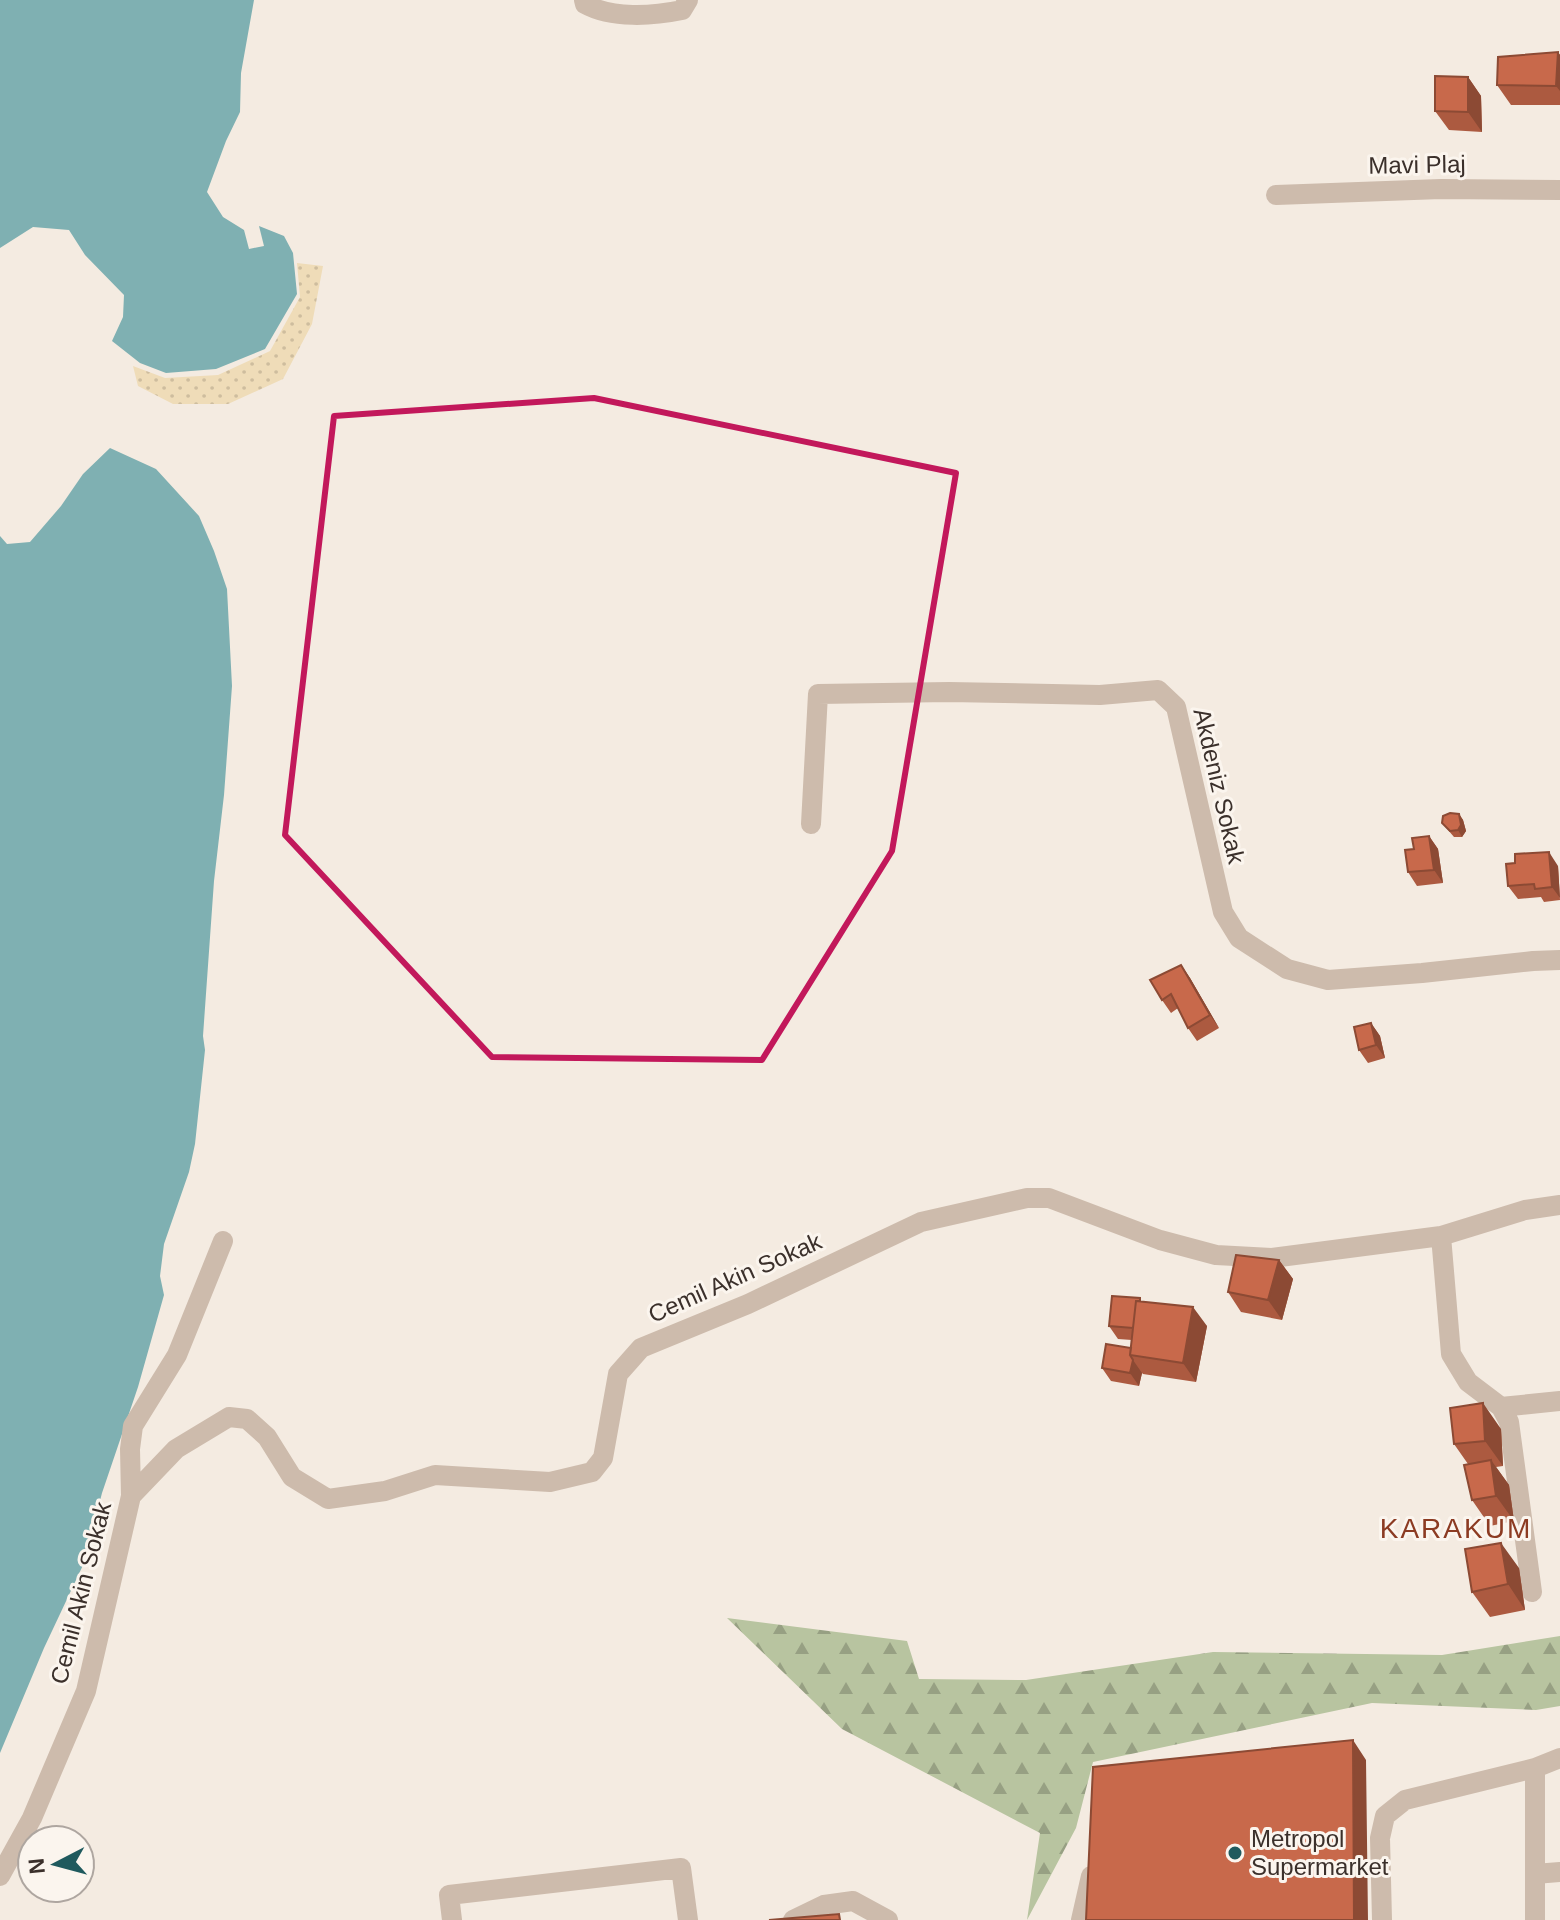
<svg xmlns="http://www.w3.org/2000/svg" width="1560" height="1920" font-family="Helvetica,sans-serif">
<defs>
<pattern id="forest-firs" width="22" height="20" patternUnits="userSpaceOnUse" patternTransform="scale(2)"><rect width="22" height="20" fill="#b8c4a0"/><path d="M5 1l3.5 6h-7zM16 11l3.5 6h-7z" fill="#97a083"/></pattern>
<pattern id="sand-dots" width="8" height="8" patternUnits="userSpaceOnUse" patternTransform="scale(2)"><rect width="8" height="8" fill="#efdcb8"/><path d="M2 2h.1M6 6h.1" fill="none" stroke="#cebd9e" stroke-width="1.8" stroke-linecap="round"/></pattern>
</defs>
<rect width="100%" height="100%" fill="#f4ebe1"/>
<path fill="url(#forest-firs)" d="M727 1618 907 1641 919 1679 1026 1680 1213 1652 1442 1655 1560 1636V1706L1536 1710 1372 1703 1093 1762 1076 1828 1027 1920 1040 1833 842 1729Z"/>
<path fill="url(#sand-dots)" d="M297 263 323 266 312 324 283 379 228 404H173L138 386 133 366 165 378 218 375 270 351 300 297Z"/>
<path fill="#7fb0b2" d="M0 0H254L241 73 240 112 226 141 207 192 223 217 244 230 249 249 264 246 259 226 284 236 293 253 297 294 265 349 216 369 166 373 140 363 112 341 123 317 124 295 85 255 69 230 33 227 0 248Z
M110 448 156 469 199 516 214 551 227 589 232 686 224 795 214 881 203 1036 205 1050 195 1144 189 1172 164 1244 160 1276 164 1295 138 1387 102 1493 84 1563 44 1648 0 1753V536L7 544 30 542 61 506 83 474Z"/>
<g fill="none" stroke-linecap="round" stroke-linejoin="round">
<path stroke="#cdbbac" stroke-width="20" d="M584 0 585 4C612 19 653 16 682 10L688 0
M1276 195 1441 189 1560 190
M811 824 818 694 949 692 1100 695 1158 690 1176 707 1223 912 1239 938 1287 969 1328 980 1422 973 1533 961 1560 960
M1441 1236 1451 1354 1468 1382 1501 1407 1509 1422 1532 1592
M1501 1407 1560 1401
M131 1496 130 1449 133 1426 177 1355 223 1241
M1535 1768V1920
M1535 1874 1560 1872
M0 1876 32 1818 86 1691 131 1496 176 1449 229 1417 247 1419 267 1437 292 1477 328 1499 385 1491 435 1475 550 1482 592 1472 603 1458 618 1374 641 1348 748 1304 921 1222 1027 1198H1049L1160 1240 1216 1255 1272 1258 1441 1236 1525 1210 1560 1205
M452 1920 449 1895 681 1868 688 1920
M793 1920 824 1905 853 1901 888 1920
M1081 1920 1091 1876
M1382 1920 1380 1838 1385 1816 1405 1800 1535 1768 1560 1758"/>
</g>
<path fill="#ac5a40" d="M1558 52 1560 55V105H1511L1497 85Z
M1468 77 1481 96 1482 132 1449 130 1435 111Z
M1459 814 1463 820 1466 831 1462 837H1454L1442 823Z
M1429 836 1438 849 1443 883 1417 886 1408 872 1414 849Z
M1558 866 1560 900 1544 902 1541 897 1518 899 1508 886Z
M1181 965 1190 978 1219 1028 1197 1041 1188 1028 1178 1008 1171 1013 1162 1000Z
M1371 1023 1380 1036 1385 1058 1368 1063 1359 1050Z
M1279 1260 1293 1279 1282 1320 1241 1312 1228 1292Z
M1143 1302 1207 1326 1196 1382 1143 1374 1142 1373 1139 1386 1111 1381 1102 1368 1131 1348 1132 1340 1118 1339 1109 1326Z
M1501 1429 1503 1466 1496 1467 1509 1485 1514 1521 1490 1526 1472 1500 1468 1464 1454 1444Z
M1519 1568 1525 1610 1490 1617 1472 1592Z"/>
<path fill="#8c4a34" d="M1558 52 1560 55V91L1556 86Z
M1468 77 1481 96 1482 132 1468 112Z
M1459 814 1463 820 1466 831 1462 837 1458 830Z
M1429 836 1438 849 1443 883 1434 870Z
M1549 852 1558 866 1560 898 1552 887Z
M1181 965 1190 978 1219 1028 1210 1015Z
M1371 1023 1380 1036 1385 1058 1376 1045Z
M1279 1260 1293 1279 1282 1320 1268 1300Z
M1193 1307 1207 1326 1196 1382 1183 1363Z
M1133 1360 1142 1373 1139 1386 1130 1373Z
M1483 1403 1501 1429 1503 1466 1485 1441Z
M1491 1460 1509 1485 1514 1521 1496 1496Z
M1501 1543 1519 1568 1525 1610 1508 1584Z
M1353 1740 1366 1760 1368 1920H1354Z"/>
<path fill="#c8694b" stroke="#8c4a34" stroke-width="2" d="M1558 52 1556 86 1497 85 1498 57Z
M1435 76 1468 77V112L1435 111Z
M1450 813 1459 814 1461 825 1458 830 1450 831 1442 823 1443 816Z
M1429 836 1434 870 1408 872 1405 850 1414 849 1412 838Z
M1549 852 1552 887 1535 889 1534 884 1508 886 1506 864 1515 863V854Z
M1181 965 1210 1015 1188 1028 1171 994 1162 1000 1150 980Z
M1371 1023 1376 1045 1359 1050 1354 1027Z
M1236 1255 1279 1260 1268 1300 1228 1292Z
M1112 1296 1140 1298V1301H1136L1133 1328 1109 1326Z
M1136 1301 1193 1307 1183 1363 1130 1355Z
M1106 1344 1131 1348 1130 1355 1133 1360 1130 1373 1102 1368Z
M1483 1403 1485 1441 1454 1444 1450 1408Z
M1491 1460 1496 1496 1472 1500 1464 1465Z
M1501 1543 1508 1584 1472 1592 1465 1549Z
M1353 1740 1354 1920H1086L1093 1767Z
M839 1914 840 1920H769Z"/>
<path fill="none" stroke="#c2185b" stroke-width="6" stroke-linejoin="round" d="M594 398 956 473 892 851 762 1060 492 1057 285 835 334 416Z"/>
<circle fill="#1f5a5e" stroke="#fbf5ee" stroke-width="3" cx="1235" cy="1853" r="8"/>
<g text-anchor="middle" stroke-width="6" stroke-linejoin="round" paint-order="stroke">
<g font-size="24" fill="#3b302b" stroke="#fbf5ee">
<text transform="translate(1417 165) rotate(-1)" y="8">Mavi Plaj</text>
<text transform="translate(1219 786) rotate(77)" y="8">Akdeniz Sokak</text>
<text transform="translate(735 1278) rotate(-24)" y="8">Cemil Akin Sokak</text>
<text transform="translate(81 1593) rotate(-76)" y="8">Cemil Akin Sokak</text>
</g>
<g font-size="24" fill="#3b302b" stroke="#fbf5ee" text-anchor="start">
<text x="1251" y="1847">Metropol<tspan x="1251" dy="28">Supermarket</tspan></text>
</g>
<g font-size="28" letter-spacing="2" fill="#8c3b22" stroke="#fbf5ee">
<text x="1456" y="1538">KARAKUM</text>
</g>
</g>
<g transform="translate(56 1864) rotate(264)"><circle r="38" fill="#fbf5ee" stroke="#aea6a0" stroke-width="2"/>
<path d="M0-6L14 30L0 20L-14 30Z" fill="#1f5a5e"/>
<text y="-12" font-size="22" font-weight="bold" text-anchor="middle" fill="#3b302b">N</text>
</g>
</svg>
